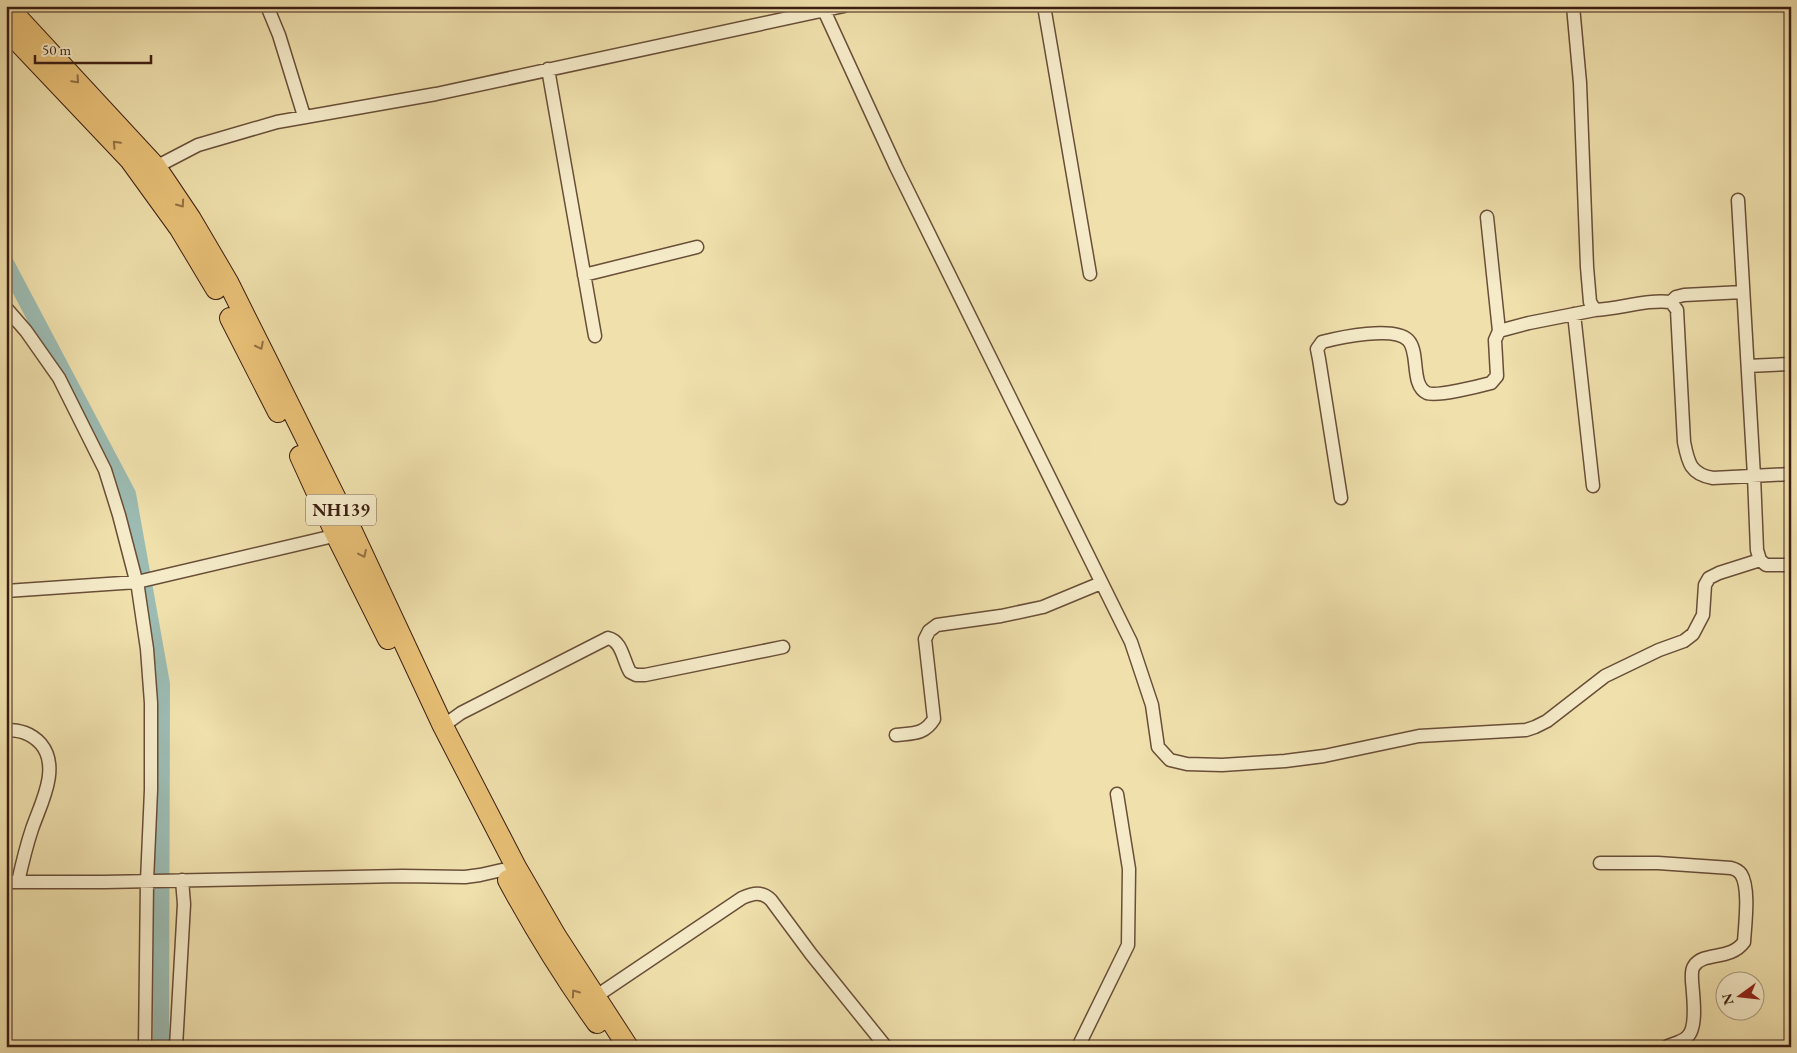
<svg xmlns="http://www.w3.org/2000/svg" width="1797" height="1053" font-family="'EB Garamond',serif">
<rect width="100%" height="100%" fill="#efe0ac"/>
<filter id="stains"><feTurbulence type="fractalNoise" baseFrequency=".004" numOctaves="4"/><feColorMatrix values="0 0 0 0 .2 0 0 0 0 .09 0 0 0 0 .02 0 0 0 .5 -.17"/></filter>
<radialGradient id="worn" r=".72"><stop offset=".6" stop-color="#630" stop-opacity="0"/><stop offset="1" stop-color="#630" stop-opacity=".3"/></radialGradient>
<g fill="none" stroke-linecap="round" stroke-linejoin="round">
<path stroke="#9cbbb2" stroke-width="16" d="M6 263 128 494 162 684 161 1047"/>
<defs>
<path id="minor" d="M267 6 279 35 304 116
M822 6 896 167 1131 642 1152 705 1158 747 1170 760 1187 764 1222 765 1285 761 1324 756 1419 736 1526 730 1535 727 1547 721 1605 676 1659 650 1684 641 1693 634 1703 615 1705 585 1709 578 1719 573 1760 560
M1044 6 1090 274
M1573 6 1580 83 1587 267 1590 302 1595 310C1621 309 1646 299 1671 302L1677 310 1684 442C1688 462 1690 474 1713 478L1791 474
M548 69 595 336
M150 170 198 145 277 122 436 94 844 6
M1738 200 1754 476 1757 550 1760 560 1766 565H1791
M1487 217 1499 331
M584 275 697 247
M1671 302 1676 297 1684 295 1743 292
M6 308 26 331 59 378 105 470 119 515 138 588 147 649 151 703V790L147 881 145 1047
M1574 314 1593 486
M1748 366 1791 364
M1341 498 1319 359 1317 349 1322 342C1341 337 1394 326 1408 340 1420 352 1410 385 1427 393 1436 397 1480 386 1491 383L1497 376 1495 340 1499 331 1529 323 1595 310
M6 591 137 582 342 534
M443 726 461 713 608 638C622 641 623 660 630 672L636 675H645L783 647
M6 730C20 730 31 733 41 744 61 768 40 805 32 829 26 847 22 864 18 882
M896 735C913 733 924 735 934 719L925 639 929 631 937 625 1001 616 1043 607 1101 583
M1600 863H1658L1731 868C1735 869 1738 870 1741 874 1750 888 1745 925 1744 942 1730 961 1704 951 1694 966 1691 970 1692 976 1692 981 1693 995 1698 1028 1687 1037 1682 1042 1672 1044 1666 1047
M6 882H104L402 876 465 877 480 875 502 870
M595 997 742 898C753 893 762 891 771 900L811 954 886 1047
M176 1047 184 904 182 880
M1078 1047 1128 945 1129 869 1117 794"/>
<path id="trunk" d="M7 6 156 167 191 219 228 282 267 360 352 531 443 726 516 867 556 936 628 1047
M6 29 130 160 180 229 216 289
M230 318 278 412
M300 456 336 535 388 639
M508 880C535 930 564 977 597 1023"/>
</defs>
<use href="#minor" stroke="#694e38" stroke-width="15"/>
<use href="#trunk" stroke="#3c1e12" stroke-width="22"/>
<use href="#minor" stroke="#f5ebc9" stroke-width="12"/>
<use href="#trunk" stroke="#e8c076" stroke-width="20"/>
</g>
<defs><path id="oneway-chevron" d="M-2-3.5L2.5 0L-2 3.5" fill="none" stroke-width="1.6" stroke-linecap="round" stroke-linejoin="round" transform="scale(1.25)"/></defs>
<g stroke="#926f44">
<use href="#oneway-chevron" transform="translate(76 80) rotate(47)"/>
<use href="#oneway-chevron" transform="translate(116 144) rotate(-133)"/>
<use href="#oneway-chevron" transform="translate(181 204) rotate(55)"/>
<use href="#oneway-chevron" transform="translate(260 346) rotate(63)"/>
<use href="#oneway-chevron" transform="translate(363 554) rotate(65)"/>
<use href="#oneway-chevron" transform="translate(575 993) rotate(-125)"/>
</g>
<g text-anchor="middle" stroke-width="5" stroke-linejoin="round" paint-order="stroke">
<rect fill="#f5ebc9" stroke="#745c49" stroke-width="1" x="306" y="494.5" width="70" height="31" rx="4"/>
<g font-size="18" font-weight="bold" fill="#3c1e12">
<text x="341" y="516">NH139</text>
</g>
</g>
<rect width="1797" height="1053" fill="none" stroke="#efe0ac" stroke-width="25"/>
<rect x="8" y="8" width="1782" height="1038" fill="none" stroke="#3c1e12" stroke-width="2.5"/>
<rect x="12" y="12" width="1772" height="1028" fill="none" stroke="#3c1e12"/>
<g transform="translate(1740 996) rotate(255)"><circle r="24" fill="#f5ebc9" stroke="#ab9980"/>
<path d="M0-4L9 19L0 12L-9 19Z" fill="#8f2418"/>
<text y="-8" font-size="14" font-weight="bold" text-anchor="middle" fill="#3c1e12">N</text>
</g>
<path d="M35 55v8h116v-8" fill="none" stroke="#3c1e12" stroke-width="2.5"/>
<text x="42" y="55" font-size="15" fill="#3c1e12" stroke="#f5ebc9" stroke-width="4" paint-order="stroke">50 m</text>
<rect width="100%" height="100%" filter="url(#stains)"/>
<rect width="100%" height="100%" fill="url(#worn)"/>
</svg>
